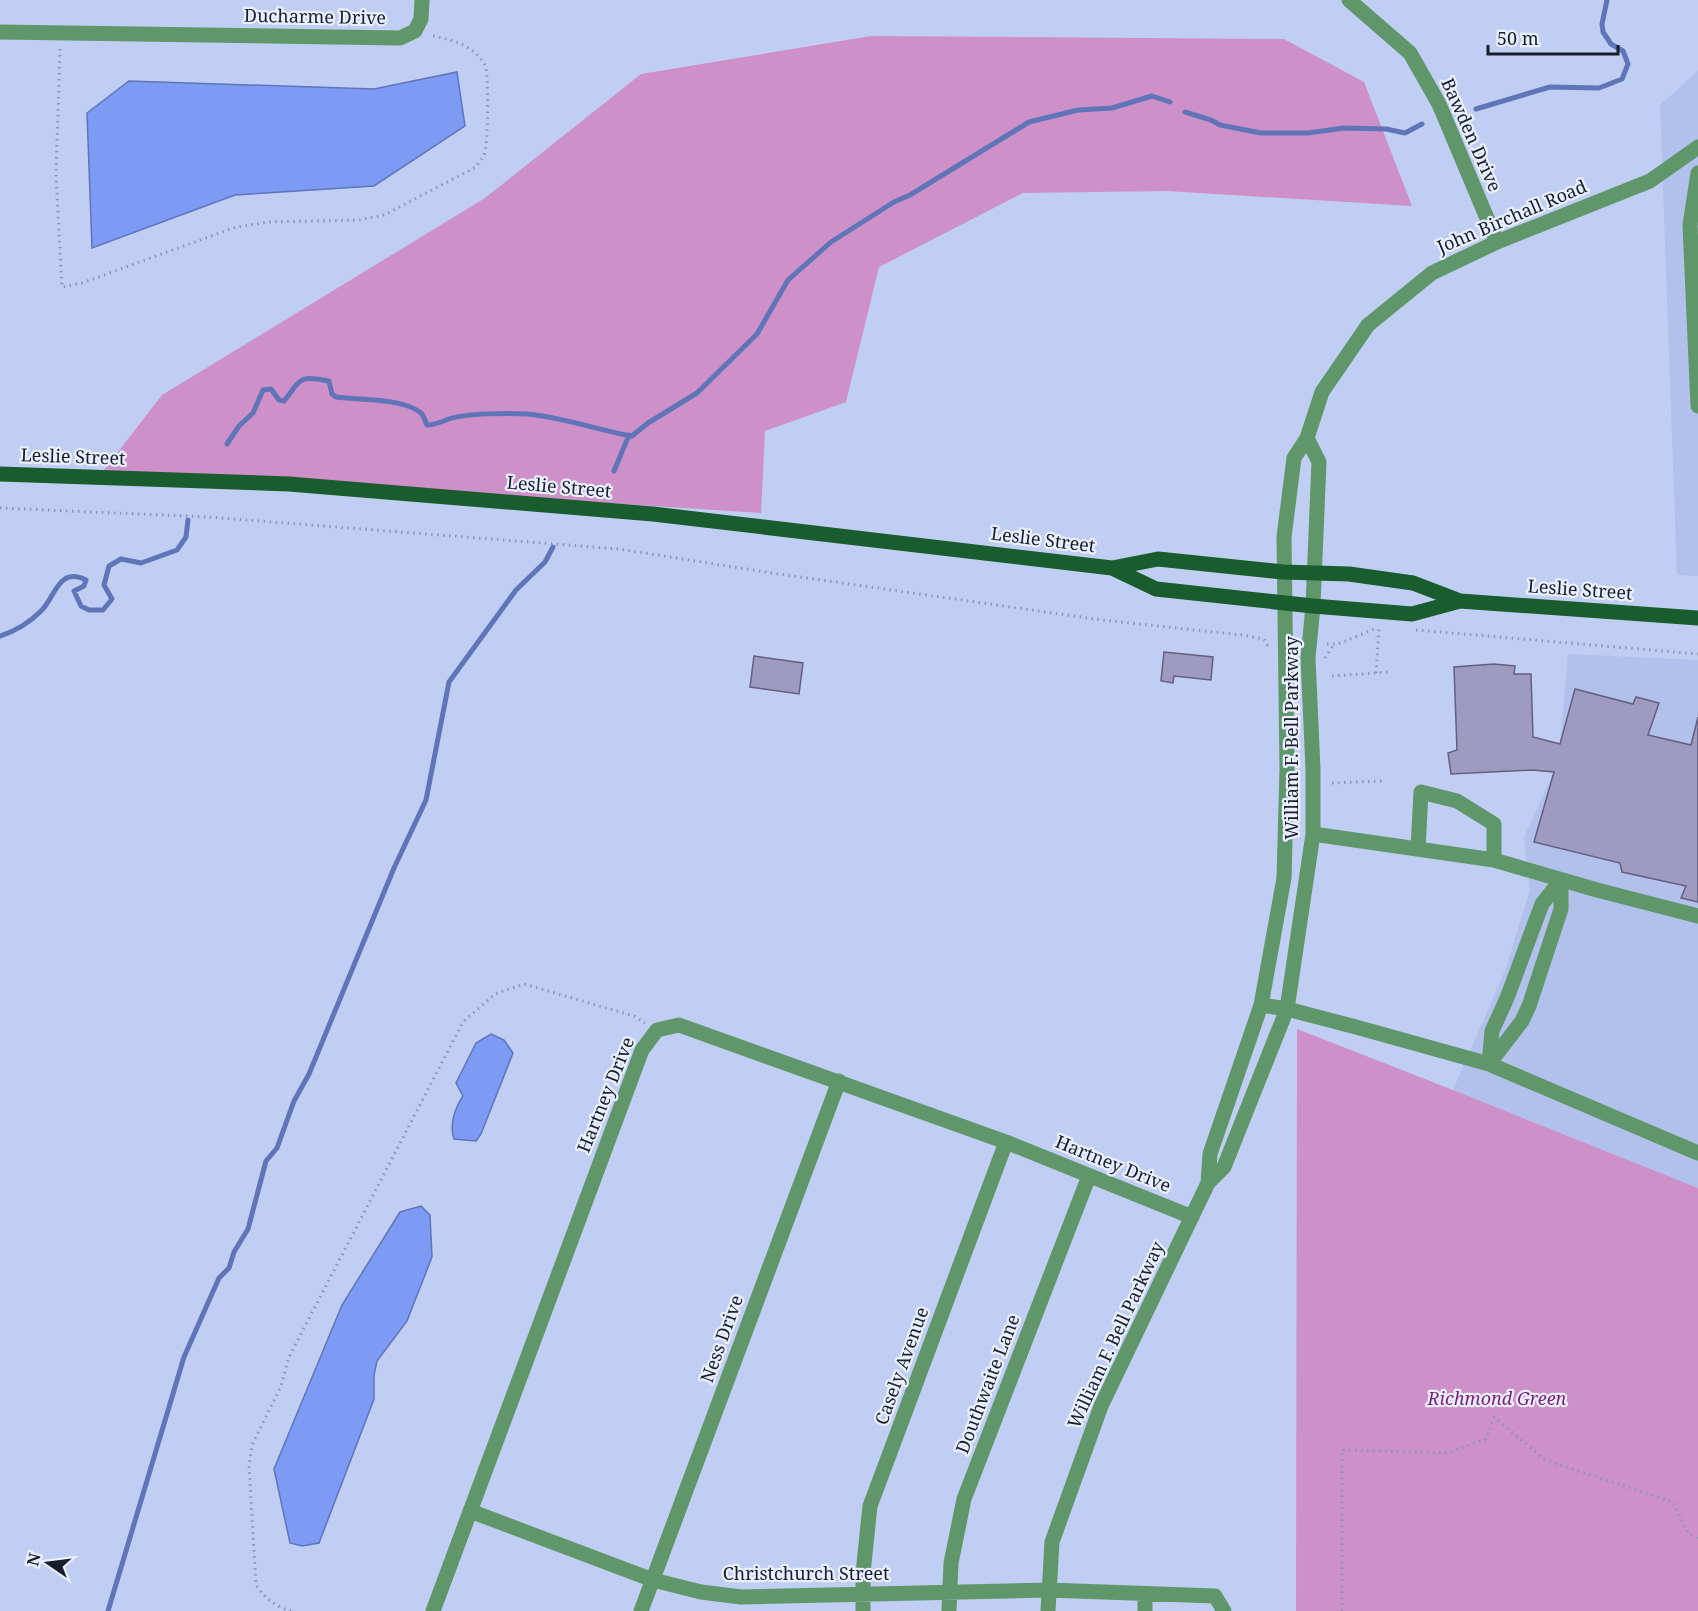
<svg xmlns="http://www.w3.org/2000/svg" width="1698" height="1611" font-family="'Noto Serif',serif">
<rect width="100%" height="100%" fill="#c1cef3"/>
<path fill="#b2c1ec" d="M1698 71V576L1677 575 1660 105Z
M1568 654 1698 660V1188L1453 1090 1506 968 1530 890 1524 837 1554 772 1560 744Z"/>
<path fill="#cd90c8" d="M871 36 1284 39 1364 82 1412 206 1167 191 1023 193 879 267 846 402 765 431 761 513 104 470 162 395 485 198 641 74Z
M1297 1029 1453 1090 1698 1188V1611H1296Z"/>
<path fill="#7d9af5" stroke="#5f75b8" stroke-width="1.5" d="M457 72 465 126 374 186 235 195 92 248 87 113 129 81 374 89Z
M491 1034 504 1040 513 1053 481 1134 476 1141 454 1139C449 1125 455 1108 463 1096L456 1083 476 1043Z
M421 1206 430 1215 432 1257 407 1321 377 1361 374 1375V1399L319 1543 302 1546 290 1543 274 1469 342 1305 400 1212Z"/>
<g fill="none" stroke-linecap="round" stroke-linejoin="round">
<path stroke="#5f75b8" stroke-width="5" d="M1476 109 1550 87 1599 88 1622 79 1628 64 1623 51 1611 44 1603 32 1602 24 1607 0
M1185 112 1211 120 1220 125 1261 133H1308L1344 128 1386 129 1405 133 1422 124
M227 444 239 426 253 413 263 390 271 389 279 400 284 401C302 378 299 375 329 381L332 394 336 397C359 400 403 398 421 413 424 416 425 421 427 425 436 425 440 422 449 419 466 413 509 413 527 414 563 417 597 430 632 436L648 423 697 393 757 334 788 280 831 242 894 202 910 195 1029 122 1078 110 1112 108 1152 96 1170 102
M614 471 629 435
M0 636C16 631 29 623 41 611 55 598 58 566 86 580L84 586 74 591 81 606 89 610H103L112 599 104 585 109 566 121 559 141 563 177 550 186 537 188 520
M108 1611 184 1357 219 1278 229 1268 234 1252 248 1229 266 1161 277 1148 294 1101 309 1074 394 868 426 800 449 682 516 590 545 562 553 547"/>
</g>
<path fill="#9f9bc0" stroke="#635f81" stroke-width="1.5" d="M1164 652 1213 657 1211 680 1174 676 1173 683 1161 681Z
M754 656 803 663 799 694 750 687Z
M1494 664 1515 666 1514 674H1531L1533 737 1560 744 1575 689 1633 704 1636 697 1659 703 1648 735 1691 745 1698 717V902L1681 898 1686 886 1622 872 1620 863 1534 842 1554 772 1532 770 1451 774 1448 753 1457 750 1454 667Z"/>
<g fill="none" stroke-linecap="round" stroke-linejoin="round">
<path stroke="#8b96b3" stroke-width="3" stroke-dasharray="1.5 4.5" stroke-linecap="butt" d="M60 49 56 175 62 287 82 283 233 228 267 222 359 220 384 215 476 167C479 162 484 157 485 152 488 141 489 72 485 65 473 44 451 40 430 35
M0 508 208 517 619 549 772 573 1102 620 1242 635 1264 639 1269 648
M1416 630 1698 654
M1327 644H1338L1377 628
M1325 658 1334 644
M1376 673 1379 627
M1332 676 1390 672
M1332 783 1382 781
M291 1611C274 1606 266 1599 256 1585L249 1466 252 1445 281 1386 289 1357 463 1022 495 994 524 984 634 1016 645 1023
M1342 1611V1450L1447 1453 1486 1439 1494 1417 1545 1460 1673 1502 1688 1533 1698 1539"/>
<path stroke="#5f976a" stroke-width="15" d="M1349 0 1410 53 1439 104 1497 242
M0 32 400 38 415 31 421 19 422 0
M1698 173 1690 225 1698 406
M1313 834 1494 860 1597 890 1698 916
M1418 849 1421 792 1457 801 1494 824V860
M1261 1005 1287 1009 1356 1027 1489 1064 1698 1153
M1489 1064 1522 1021 1529 1006 1561 909V880
M1489 1064 1492 1031 1507 998 1542 904 1561 880
M1208 1183 1210 1154 1261 1005 1284 878 1287 769 1284 537 1294 458 1307 438 1322 392 1368 325 1432 273 1497 242 1650 181 1698 147
M470 1511 653 1580 701 1592 741 1597 1048 1590 1215 1596 1224 1611
M1145 1594V1611
M433 1611 642 1050 657 1030 679 1025 1006 1142 1192 1217
M641 1611 839 1081
M863 1611V1573L870 1506 1006 1142
M949 1611 951 1563 964 1499 1089 1176
M1048 1611 1052 1542 1101 1406 1208 1183 1224 1167 1287 1009 1313 834V769L1308 658 1313 606 1319 462 1307 438"/>
<path stroke="#195c2d" stroke-width="15" d="M0 474 289 484 653 514 1112 568 1158 559 1283 572 1349 574 1413 583 1460 601 1698 618
M1112 568 1156 589 1313 606 1412 614 1460 601"/>
</g>
<g text-anchor="middle" stroke-width="4.5" stroke-linejoin="round" paint-order="stroke">
<g font-size="18" fill="#191e2b" stroke="#eaf0ff">
<text transform="translate(315 17) rotate(1)" y="6">Ducharme Drive</text>
<text transform="translate(1471 135) rotate(66)" y="6">Bawden Drive</text>
<text transform="translate(1512 217) rotate(-23)" y="6">John Birchall Road</text>
<text transform="translate(73 457) rotate(2)" y="6">Leslie Street</text>
<text transform="translate(559 487) rotate(5)" y="6">Leslie Street</text>
<text transform="translate(1043 540) rotate(7)" y="6">Leslie Street</text>
<text transform="translate(1580 590) rotate(4)" y="6">Leslie Street</text>
<text transform="translate(1292 738) rotate(-90)" y="6">William F. Bell Parkway</text>
<text transform="translate(606 1095) rotate(-68)" y="6">Hartney Drive</text>
<text transform="translate(1113 1164) rotate(22)" y="6">Hartney Drive</text>
<text transform="translate(1116 1335) rotate(-65)" y="6">William F. Bell Parkway</text>
<text transform="translate(722 1339) rotate(-70)" y="6">Ness Drive</text>
<text transform="translate(902 1366) rotate(-70)" y="6">Casely Avenue</text>
<text transform="translate(988 1384) rotate(-69)" y="6">Douthwaite Lane</text>
<text x="806" y="1580">Christchurch Street</text>
</g>
<g font-size="18" font-style="italic" fill="#7d1c7a" stroke="#eaf0ff">
<text x="1497" y="1405">Richmond Green</text>
</g>
</g>
<g transform="translate(48 1563) rotate(284)" stroke="#eaf0ff" stroke-width="4.5" paint-order="stroke">
<path d="M0-4.5L10 22L0 15L-10 22Z" fill="#191e2b"/>
<text y="-9" font-size="16" font-weight="bold" text-anchor="middle" fill="#191e2b">N</text>
</g>
<path d="M1488 45v9h130v-9" fill="none" stroke="#191e2b" stroke-width="3"/>
<text x="1497" y="45" font-size="18" fill="#191e2b" stroke="#eaf0ff" stroke-width="4.5" paint-order="stroke">50 m</text>
</svg>
